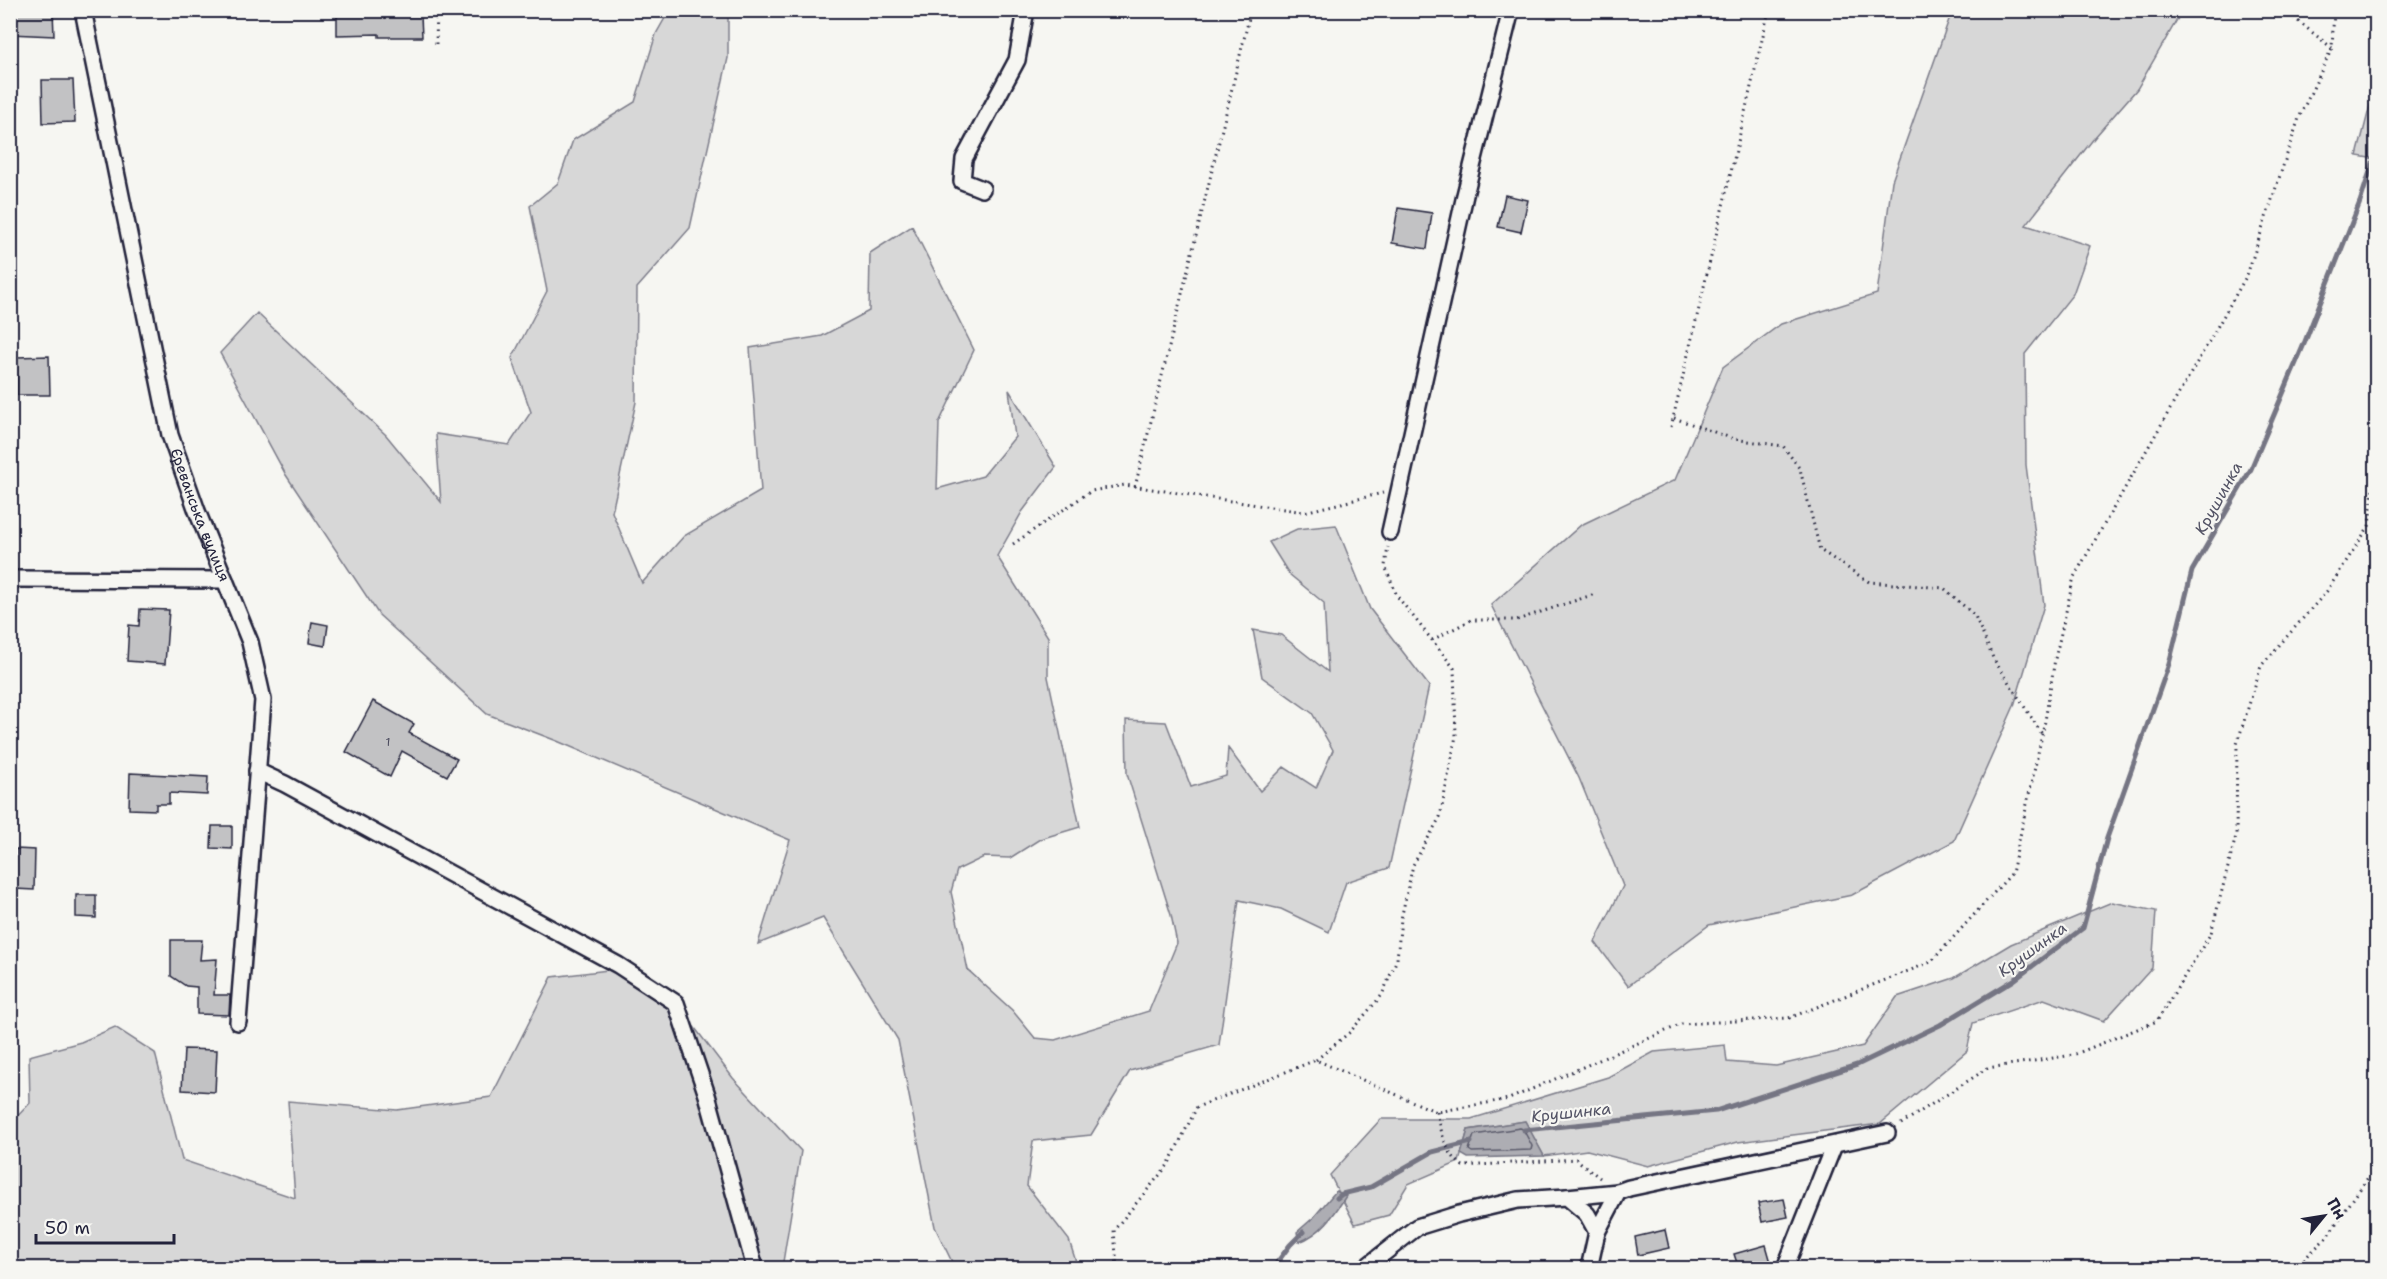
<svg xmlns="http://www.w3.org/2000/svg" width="2387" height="1279" font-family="'Shantell Sans',sans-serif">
<rect width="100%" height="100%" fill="#f6f6f2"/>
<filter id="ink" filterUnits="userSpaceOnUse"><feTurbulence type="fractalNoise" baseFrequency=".0167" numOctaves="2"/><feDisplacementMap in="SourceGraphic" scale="12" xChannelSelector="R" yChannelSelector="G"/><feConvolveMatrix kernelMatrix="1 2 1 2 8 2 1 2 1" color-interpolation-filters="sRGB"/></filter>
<g filter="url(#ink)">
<path fill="#d7d7d7" stroke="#7c7c89" stroke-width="1.5" d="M669 11H728V58L690 228 637 288 636 402 612 512 642 583 684 536 761 491 750 348 822 336 869 311 870 253 912 226 974 350 939 423 937 489 983 476 1015 437 1009 390 1056 467 1022 512 997 556 1048 637V677L1080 827 1040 839 1010 858 984 857 957 870 951 892 968 970 1012 1010 1035 1038 1055 1040 1149 1011 1177 943 1171 915 1127 774 1126 720 1166 722 1191 787 1226 776 1228 748 1260 791 1284 767 1316 788 1333 750 1312 713 1262 677 1253 630 1281 635 1328 672 1324 603 1289 574 1269 542 1297 529 1336 525 1370 609 1429 686 1389 868 1346 882 1329 932 1281 909 1239 900 1219 1045 1130 1071 1091 1135 1033 1141 1027 1186 1069 1240 1078 1268H955L935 1227 898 1040 823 918 758 944 790 840 557 741 487 714 379 615 286 475 220 353 257 313 386 435 441 502 436 434 509 445 531 412 512 358 547 291 530 206 558 183 573 140 635 102 656 34Z
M1952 11H2182L2137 89 2095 137 2026 225 2090 246 2073 294 2025 354 2026 465 2044 605 2014 706 1954 841 1852 895 1709 925 1628 986 1595 942 1623 886 1579 778 1491 605 1581 525 1675 480 1723 367 1781 324 1877 294 1892 181Z
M2376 82V159L2357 156Z
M2112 902 2156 911 2152 968 2104 1021 2044 999 1973 1023 1967 1051 1880 1124 1738 1142 1648 1166 1587 1150 1544 1156 1525 1121 1468 1130 1459 1162 1408 1184 1389 1215 1355 1224 1330 1175 1381 1119H1471L1608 1077 1654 1052 1725 1045 1727 1062 1776 1066 1863 1046 1897 997 1954 978 2011 944Z
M624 968 676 1003 733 1078 801 1151 782 1268H11V1123L30 1103 29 1056 81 1042 115 1027 155 1053 182 1160 295 1198 288 1101 397 1110 491 1097 552 977Z"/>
<path fill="#adadb3" stroke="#757583" stroke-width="1.5" d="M1525 1121 1544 1156 1468 1158 1461 1154 1468 1130Z
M1336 1191 1346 1196C1334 1215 1321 1234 1299 1242L1297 1232 1313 1218Z"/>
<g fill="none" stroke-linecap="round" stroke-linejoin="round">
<path stroke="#5a5a6b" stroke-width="1.5" d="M1520 1128 1523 1129 1532 1146 1531 1150 1472 1152 1469 1150 1474 1135Z"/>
<path stroke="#757583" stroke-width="5" d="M1524 1130 1716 1111 1857 1065 1940 1025 2014 980 2083 928 2107 838 2169 664 2192 571 2251 469 2304 344 2360 202 2376 153
M1337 1198 1342 1194 1371 1187 1432 1152 1471 1142
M1273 1268 1290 1245 1303 1232"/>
</g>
<path fill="#c2c2c4" stroke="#22223b" stroke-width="1.5" d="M10 10H53L54 36 10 34Z
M337 10H371V16H421L422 37H379V34L337 35Z
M42 80H73L75 122 43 123Z
M1505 195 1528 200 1521 232 1498 227Z
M1398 208 1432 213 1427 249 1392 243Z
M49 356 50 395H17V357Z
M140 609 169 610 165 664 127 661 129 625 139 626Z
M312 622 328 625 325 646 309 643Z
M373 701 414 724 409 733 457 759 447 776 402 751 390 777 346 752Z
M130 773 208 777 207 795 169 793V804H156V810L129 809Z
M212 826H232V849L211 848Z
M16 849 35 850 34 890 15 889Z
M76 895H96V918L76 917Z
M171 940H202L200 960 217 959 214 995H230L229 1015 197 1014V987L186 986 171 976Z
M184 1049 217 1050 215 1092 182 1090Z
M1784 1199 1788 1217 1762 1222 1758 1203Z
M1665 1230 1669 1248 1638 1255 1635 1237Z
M1766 1245 1772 1266 1763 1269H1739L1734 1254Z"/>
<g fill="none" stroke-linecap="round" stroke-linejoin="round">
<defs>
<g id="minor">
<path id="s1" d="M83 10 170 435 197 511 250 642 263 700 238 1022"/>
<path d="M982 189 962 181 964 159 1017 60 1026 10"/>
<path d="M1390 532 1465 195 1511 10"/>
<path d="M10 579 225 580"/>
<path d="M257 771 285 784 618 965 676 1003 707 1095 755 1268"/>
<path d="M1567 1197 1618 1192"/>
<path d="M1365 1268 1417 1227 1459 1214 1518 1200 1567 1197 1587 1214 1597 1232 1618 1192 1629 1188 1887 1133"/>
<path d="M1587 1268 1590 1264 1597 1232"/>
<path d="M1785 1268 1834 1145"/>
</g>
</defs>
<use href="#minor" stroke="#22223b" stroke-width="20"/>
<path stroke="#22223b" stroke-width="3" stroke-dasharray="1.5 4.5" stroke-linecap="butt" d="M2284 10 2332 48
M436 44 437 10
M1674 418 1734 439 1783 446 1800 469 1820 550 1869 582 1944 588 1975 616 1993 658 2042 734
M1671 427 1769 10
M1135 487 1251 10
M1013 544 1091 491 1125 485 1304 512 1383 493
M1432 640 1471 620H1517L1595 594
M1316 1060 1350 1032 1382 995 1397 959 1401 919 1413 865 1440 817 1456 736 1454 668 1397 596 1385 566 1388 547
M1437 1112C1442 1134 1445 1153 1463 1166L1576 1159 1600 1178
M1901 1124 1988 1068 2073 1055 2157 1021 2211 933 2236 836 2237 744 2261 666 2327 591 2369 526 2376 460
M1117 1268 1114 1230 1168 1165 1197 1107 1316 1060 1437 1112 1509 1099 1682 1024 1789 1018 1931 962 2012 873 2045 721 2055 659 2074 577 2247 275 2299 118 2332 48 2334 10
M2295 1268 2326 1238 2376 1166"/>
<use href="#minor" stroke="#f6f6f2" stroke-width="15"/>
</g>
</g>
<g text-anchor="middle" stroke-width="4.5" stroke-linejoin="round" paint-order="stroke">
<g font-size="12" fill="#4a4a5d">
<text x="388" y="746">1</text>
</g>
<g font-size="15" fill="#22223b" stroke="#f6f6f2">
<text dy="5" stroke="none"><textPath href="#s1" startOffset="519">Єреванська вулиця</textPath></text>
</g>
<g font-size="16" font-style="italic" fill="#535365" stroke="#f6f6f2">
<text transform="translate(2218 498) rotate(-61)" y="6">Крушинка</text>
<text transform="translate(2032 949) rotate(-36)" y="6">Крушинка</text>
<text transform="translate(1571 1112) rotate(-6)" y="6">Крушинка</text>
</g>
</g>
<rect width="2387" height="1279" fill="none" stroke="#f6f6f2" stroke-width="36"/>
<rect x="18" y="18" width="2351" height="1243" fill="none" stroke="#22223b" stroke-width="2" filter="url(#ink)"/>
<g transform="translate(2324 1216) rotate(60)" stroke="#f6f6f2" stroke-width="4.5" paint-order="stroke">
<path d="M0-4.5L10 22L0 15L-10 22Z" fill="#22223b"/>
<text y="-9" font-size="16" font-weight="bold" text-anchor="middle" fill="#22223b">Пн</text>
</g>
<path d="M36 1234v9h138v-9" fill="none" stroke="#22223b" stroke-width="3"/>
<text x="45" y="1234" font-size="18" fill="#22223b" stroke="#f6f6f2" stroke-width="4.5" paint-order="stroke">50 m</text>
</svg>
